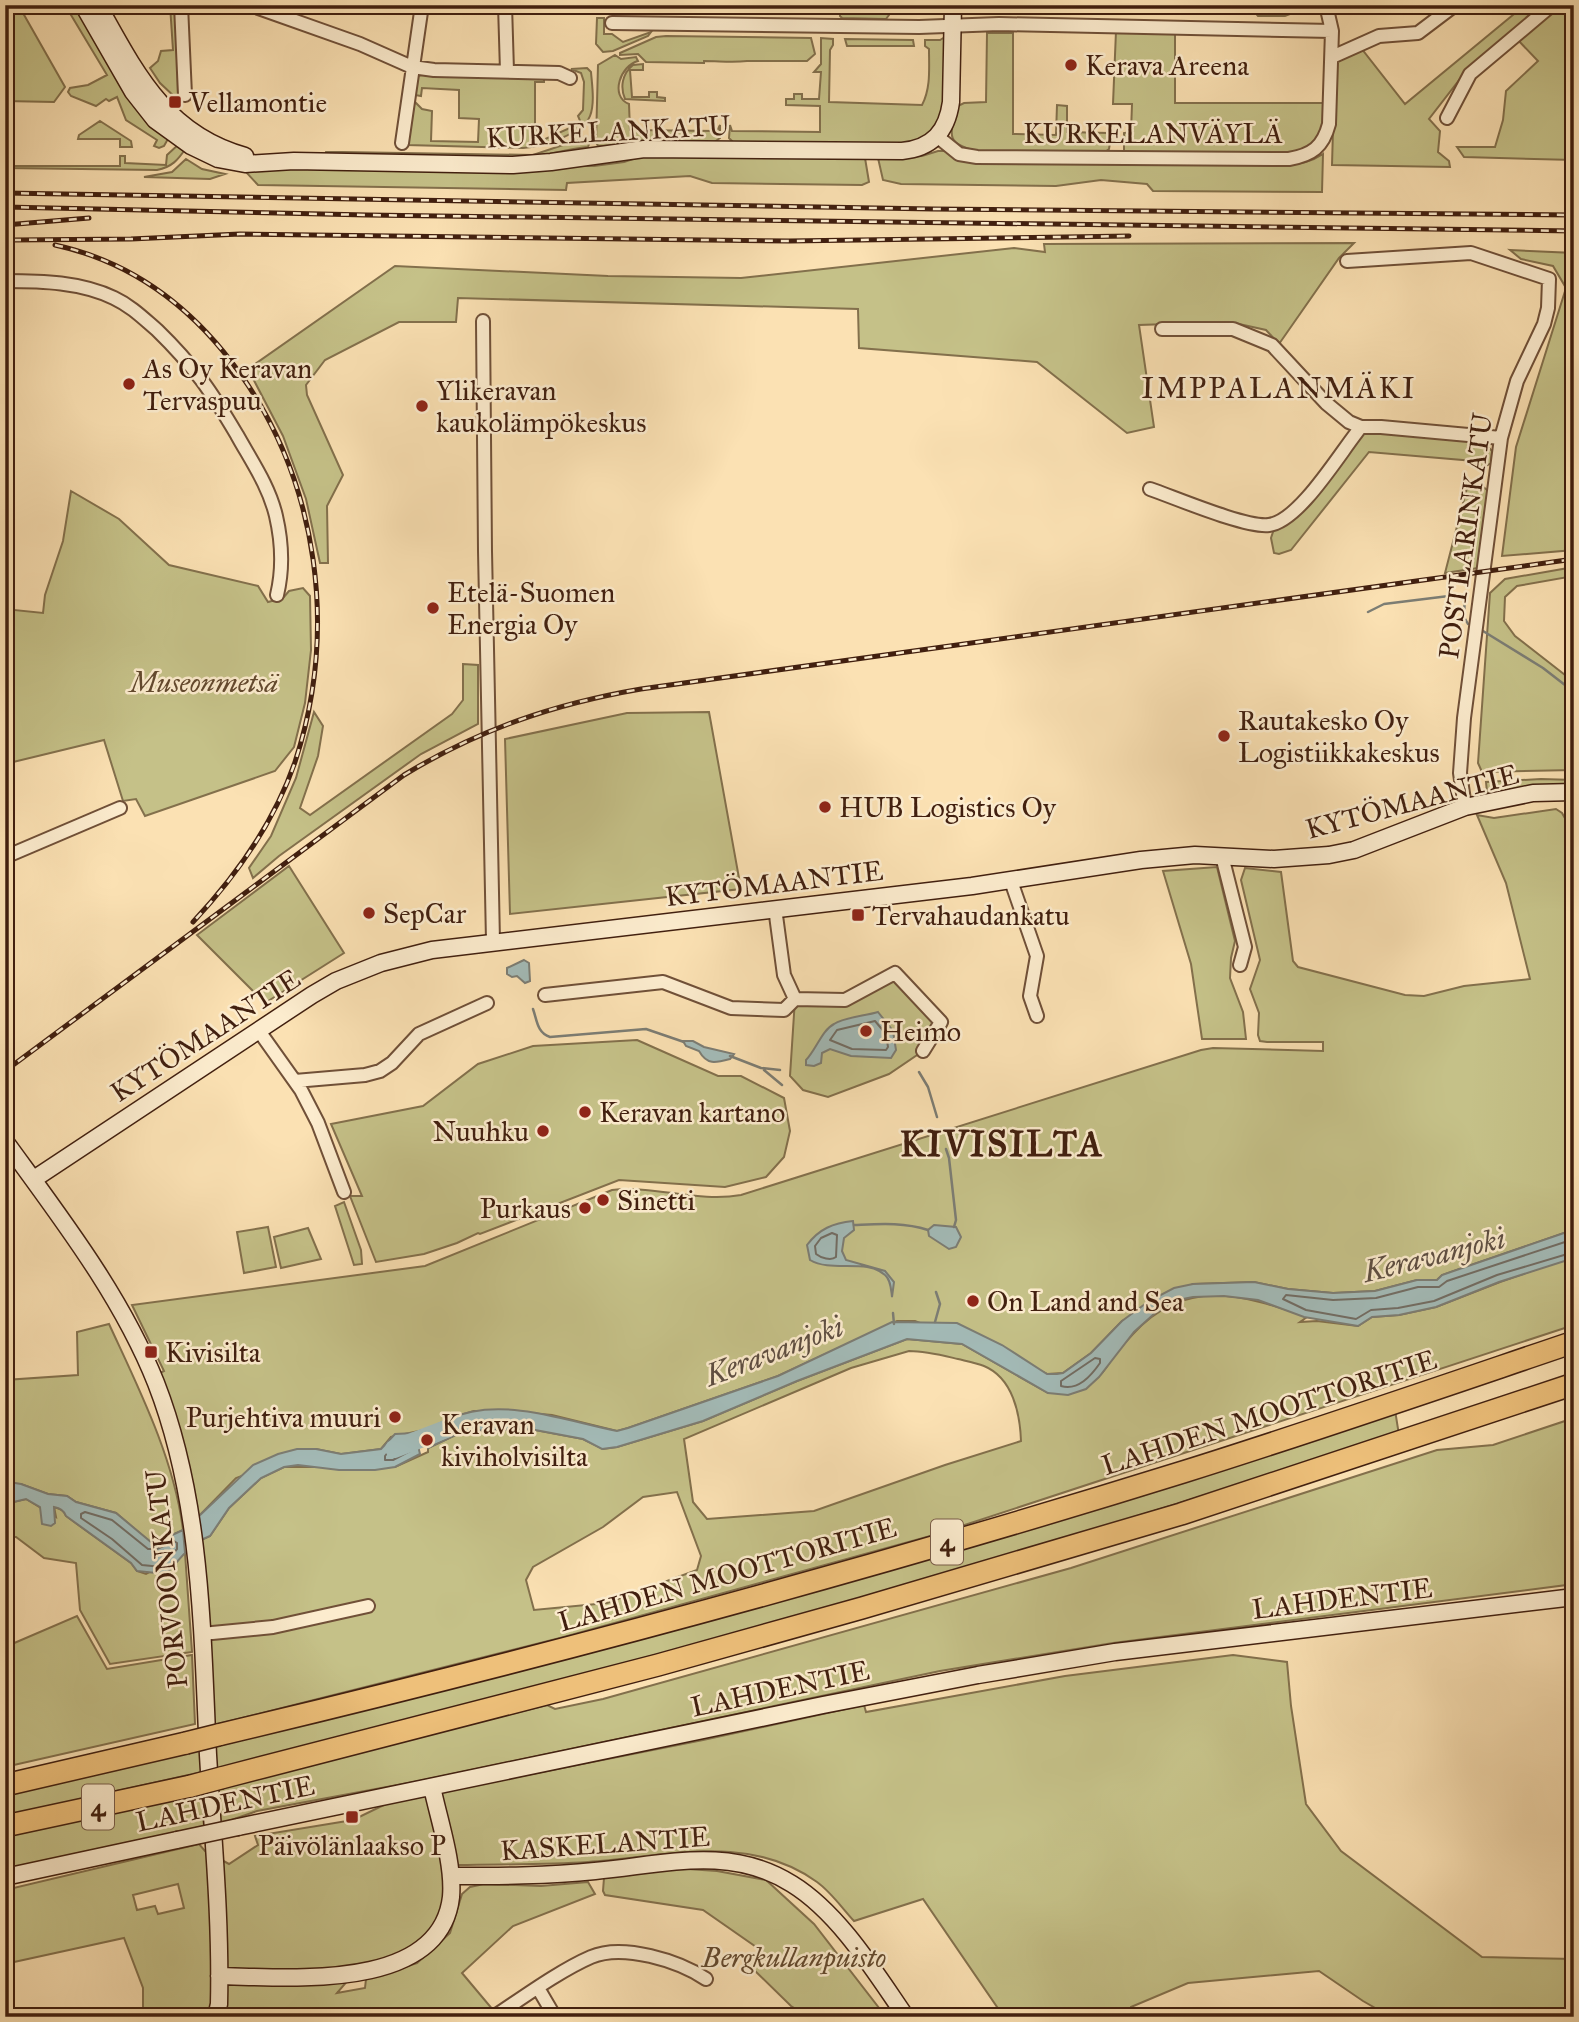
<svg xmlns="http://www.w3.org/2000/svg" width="1579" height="2022" font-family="'IM FELL Great Primer',serif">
<rect width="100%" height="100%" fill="#fbe1b3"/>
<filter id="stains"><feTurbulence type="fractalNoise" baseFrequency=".00286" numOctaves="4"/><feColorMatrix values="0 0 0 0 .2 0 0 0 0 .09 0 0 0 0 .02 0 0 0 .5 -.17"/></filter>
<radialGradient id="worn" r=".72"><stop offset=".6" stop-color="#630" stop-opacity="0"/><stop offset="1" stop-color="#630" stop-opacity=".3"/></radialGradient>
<path fill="#c5c188" stroke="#83704c" stroke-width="2" fill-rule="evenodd" d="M5 5 19 6 65 87 54 102 5 101Z
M65 5H77L169 137 164 146 159 148 154 146 157 140 126 120 117 97 109 101 106 99 96 106 71 96 68 92 70 88 88 85 107 75Z
M170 5H177L178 100 160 83 150 68 158 61 161 51 173 50Z
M840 5H889V15L886 19 842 18 840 16Z
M1249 5H1305V8L1285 16H1258Z
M1525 5H1543L1467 70 1429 119 1440 131 1438 152 1449 161 1450 167 1332 165 1335 60 1361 48 1405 104Z
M1558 5H1574V160L1464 157 1457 147H1495L1503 120 1506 91 1538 61 1517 39Z
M597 18H604V34H612L623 42 651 32 648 36 613 51 603 52 596 44Z
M1116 31 1175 33V103H1324C1324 128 1326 139 1303 153L1124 154V133L1131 132 1132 104H1113Z
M987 33H1013V134L1056 135 1057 105 1067 106V132L1108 133 1111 137 1109 149 1105 152 977 151C944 144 950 134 958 106L964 103 986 102Z
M666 36 811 38 815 54 807 61H747C732 63 720 61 704 61V63L646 62 638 54 620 55V53L656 37Z
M945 37 943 118 923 140 901 145 734 143 729 138 730 125 732 131 820 132V106L786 105V99H794V94H802V99H819L821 72H814L821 64V38L833 39V45L830 50 829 102 922 105C931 88 929 68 929 49L925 46V40H940Z
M845 39 913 40 914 46H847Z
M615 55 621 59 636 57 638 61C621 65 609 96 629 104L630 130 717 131 720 125V138L713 143 598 146 596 142 598 65Z
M643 64V70H630L632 97H649V92H657V97L665 98V101L625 99C620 87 622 74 633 65Z
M587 68 591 72C592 85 595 103 590 116 583 134 541 147 523 148L407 145 413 104 416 103 422 109 432 111 431 141 478 142 479 119 459 118V90L422 88 421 96 415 95 417 77 421 74 544 78V82H535V126L541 141 581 123 578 116 583 110 584 82 581 73 571 69Z
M100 121 131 141 132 147H120V139H78L79 135Z
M578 140H588L589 144 588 147C564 149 544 157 520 159L325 155 326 152H342L533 155Z
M180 143 186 148C178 160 172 167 157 170L5 168V166H120V156H125V163L166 165 167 155Z
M938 151H945L969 162 1286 165C1301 164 1311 162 1323 154L1322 192 1153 191 1147 184 1101 180 1056 186 901 184 883 180 878 158 922 156Z
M645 155 865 158 869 182 862 185 712 183 690 176 567 183 566 190 258 185 245 171 268 167 594 166 624 162Z
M186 159 202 169 225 174 210 179 144 177 172 172Z
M1354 243 1339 258 1279 344 1266 330 1230 322 1139 325 1154 427 1127 433 1037 362 859 348 858 309 458 298 456 322H399L325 360 306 385 307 395 343 475 327 506 328 563H320L306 499 283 436 248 369 395 266 608 276 741 278 1014 248 1045 252 1044 244Z
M1510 250 1574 253V550L1502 556 1516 447 1566 288 1553 266 1521 259Z
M1377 431 1481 439 1492 451 1491 463 1483 468 1476 466 1474 461 1369 452 1291 550 1279 554 1274 553 1271 538 1274 529 1363 433Z
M1468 484 1481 485 1487 490 1489 501 1478 568 1445 573Z
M71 491 119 519 169 565 258 586 268 602 283 598 289 591 303 588 310 596 311 650 305 703 294 747 275 771 145 816 136 799 123 801 104 740 5 764V609L43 613 45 595 63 541Z
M1574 567V576L1517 586 1505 597 1504 621 1515 636 1574 682V770L1482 772 1478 763 1490 593 1505 579Z
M463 664 478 665V724L421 754 279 856 253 878 249 868 271 836 296 778 314 712 323 726 318 756 300 808 310 815 452 714 463 700Z
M709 712 741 889 510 914 505 739 627 713Z
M1541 779 1574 780V786L1487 792 1486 782Z
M1556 809 1562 813 1574 834V1232L1564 1233 1442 1275 1437 1280H1417L1375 1291 1333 1293 1288 1289 1254 1282 1193 1284 1122 1321 1091 1353 1063 1373 1047 1374 1029 1365 915 1321H897L778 1376 628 1428 617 1431 552 1415 506 1411H474L450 1418 425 1432 424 1430 391 1437 381 1449 341 1454 316 1449 236 1478 198 1517 182 1446 158 1374 164 1371 132 1305 425 1266 612 1190C655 1185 698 1203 741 1195L1201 1050 1213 1048 1323 1051V1042H1267L1260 1041 1258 1035 1259 1013 1250 989 1260 960 1241 880 1245 868 1281 872 1293 961 1298 967 1405 995 1424 996 1464 986 1530 979 1506 883 1477 815 1494 818Z
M289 866 344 953 265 1003 197 935Z
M1217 867 1235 941 1231 958 1230 978 1243 1012 1246 1039H1202L1191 964 1163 871Z
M895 973 941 1022 920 1053 889 1074 828 1097 803 1090 790 1076 795 999 845 1000Z
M637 1040 718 1076H741L784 1098 790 1131 784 1157 766 1177 725 1187 619 1180 480 1234 478 1233 457 1243 424 1254 376 1262 350 1196H362L331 1124 423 1106 478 1064 533 1046Z
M344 1202 361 1250 362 1264 354 1265 335 1206Z
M268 1227 276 1267 244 1273 237 1232Z
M308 1228 321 1259 281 1268 274 1237Z
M1574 1259V1325L934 1535 560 1638 214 1725 201 1540 210 1536 229 1508 261 1478 284 1467H395L428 1452V1448L464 1431 530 1429 583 1439 603 1449 617 1447 703 1421 797 1381 907 1339 962 1344 1048 1393C1060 1389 1090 1384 1099 1376 1104 1372 1108 1364 1112 1359 1118 1350 1126 1342 1133 1334 1185 1277 1242 1294 1307 1317L1300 1322 1317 1321 1358 1326 1372 1317 1399 1315 1436 1307 1500 1282 1557 1262ZM909 1351C926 1351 941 1355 958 1359 966 1361 976 1363 984 1366 1013 1378 1020 1414 1021 1441L945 1465 814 1511 707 1519 693 1502 684 1439 851 1368ZM677 1492 701 1556 697 1570 607 1603 534 1610 526 1580 533 1567 603 1527 643 1497Z
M109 1324C139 1389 174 1458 183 1530L155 1543 150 1542 116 1513 76 1502 67 1496 48 1494 21 1484 5 1485V1380L78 1375 77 1332Z
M1395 1410 1399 1435 873 1598 242 1763 5 1816V1793L182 1752Z
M1574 1418V1584L1113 1643 940 1671 419 1781 257 1811 220 1824 218 1787 547 1705 555 1709 603 1699 1071 1568 1437 1450 1493 1445Z
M26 1499 56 1517 54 1507C60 1509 64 1510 66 1516L131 1563 137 1571 146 1574 185 1553 192 1652 110 1664 80 1610 76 1563 44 1558 16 1537H5V1504Z
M77 1616 107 1669 192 1655 195 1724 5 1767V1647Z
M1233 1655 1287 1662 1291 1706 1306 1804 1341 1851 1482 1957 1574 1959V2017H1391L1363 2001 1319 1971 1188 1983 1131 2007 1130 2017H988L997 2007 923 1899 854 1921C842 1908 831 1892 817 1882 748 1832 666 1857 588 1862 545 1865 502 1864 459 1865L451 1876V1896L424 1947 354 1973 337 1993 365 1988 366 1979 417 1963 450 1933 462 1894 470 1887 484 1884 541 1886 588 1882 595 1894 513 1926 462 1973 499 2017H143V1988L124 1938 5 1964V1890L199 1844 205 1851 229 1864 258 1845 255 1836 353 1820 390 1802 703 1740 864 1705 866 1712 1065 1676ZM178 1884 184 1908 158 1914 155 1906 137 1910 133 1895Z
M201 1790 204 1826 5 1870V1833Z
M673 1868 717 1871 766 1880 814 1924 886 2017H809L791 2006 749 1965 759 1949 703 1910 605 1895 603 1891 604 1878Z"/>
<path fill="#a3bbb8" stroke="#7c7d74" stroke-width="2" d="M524 960 529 963 530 981 525 983 517 976 512 977 507 974V968Z
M878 1012 893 1031 896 1050 891 1058 851 1056 830 1049 822 1053 821 1063 814 1066 806 1065V1060C816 1050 822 1030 834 1024 845 1017 865 1016 878 1012Z
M683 1041H693L704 1047 734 1054 730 1059C715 1063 707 1065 699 1051L686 1046Z
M853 1221 854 1230 844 1238 842 1251 846 1260 885 1271 894 1282 892 1297C891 1290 891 1280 885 1275 866 1258 832 1273 810 1260L807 1245C819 1229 833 1223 853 1221Z
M934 1225 956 1227 961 1237 956 1247 949 1249 929 1236 928 1230Z
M1574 1232V1258L1499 1282 1436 1307 1399 1315 1372 1317 1358 1326 1304 1317 1258 1300 1224 1296 1193 1297 1178 1300 1155 1313 1134 1332 1099 1377 1086 1389 1068 1395 1048 1393 962 1344 907 1339 797 1381 703 1421 617 1447 602 1449 583 1439 530 1429 464 1431 428 1448 425 1432C433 1428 440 1422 449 1419 500 1395 566 1421 617 1431L628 1428 778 1376 892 1322 957 1323 1002 1345 1047 1374H1057L1063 1373 1091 1353 1122 1321 1149 1301 1174 1288 1193 1284 1254 1282 1288 1289 1333 1293 1375 1291 1417 1280H1437L1442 1275 1564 1233Z
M415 1433 420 1454 395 1467 375 1470H339L298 1465 284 1467 261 1478 229 1508 210 1536 201 1540 198 1517 253 1465 278 1454 297 1449H316L341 1454 381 1449 395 1434Z
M9 1482 21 1484 48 1494 67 1496 76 1502 116 1513 151 1542 155 1543 183 1530 185 1553 166 1574 137 1571 131 1563 66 1516C64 1510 60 1508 54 1507L55 1523 51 1526 42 1524 40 1507 26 1499 5 1504V1485Z"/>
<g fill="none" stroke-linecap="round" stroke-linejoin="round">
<path stroke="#726d64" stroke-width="2" d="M875 1021 886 1034 888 1047 886 1050 852 1049 830 1040 837 1030Z
M832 1233 837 1235 836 1257C831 1261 821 1258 816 1254L815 1246 821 1238Z
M1574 1239 1447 1281 1439 1287H1418L1376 1298 1333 1300 1286 1295 1283 1299 1306 1310 1356 1319 1371 1310 1398 1308 1434 1301 1497 1275 1574 1252
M1095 1358 1100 1359V1363C1091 1376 1078 1391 1061 1386V1381Z
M407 1440 410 1443V1451L393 1460H385V1456L396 1442Z
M85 1512 112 1520 148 1549H157L174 1541 177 1543V1549L162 1567 142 1565 112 1539 81 1518V1514Z"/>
<path stroke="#7c7d74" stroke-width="2.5" d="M1368 612 1384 604 1465 594 1464 617 1468 624
M1483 631 1543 668 1574 692
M533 1009C537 1020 537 1033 550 1037L646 1029 684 1042
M730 1056 761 1068 780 1070
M764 1070 782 1085
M919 1072 928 1087 937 1117
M946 1149 949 1158 956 1220 954 1227
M854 1225C879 1224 903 1222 928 1230
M893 1313 894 1324
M935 1322 940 1304 936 1292"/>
<path stroke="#a3bbb8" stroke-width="18" d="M394 1449 446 1429"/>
<defs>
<path id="street" d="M181 5 185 95
M250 5 360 44 412 67 434 70 559 73 570 78
M505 5 507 71
M612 23 919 27 999 24 1332 31
M1332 57 1379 36 1418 33 1455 5
M1447 118 1470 74 1552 5
M938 137 959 154 977 157 1289 159C1312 155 1323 147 1329 124L1332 31 1326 5
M402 143 422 5
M1347 261 1471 253 1549 279 1548 308 1544 324 1517 381 1501 438 1464 718 1460 773 1465 807
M5 281C42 281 81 282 114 298 131 306 143 318 157 330 194 366 211 391 237 435 252 462 269 486 276 516 282 542 283 570 277 595
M483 321 485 551 493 941
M1162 329H1233L1272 345 1326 403 1349 422 1361 427
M1150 489C1176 498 1246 528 1269 525 1300 521 1341 451 1361 427H1381L1501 438
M1222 856 1245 947 1240 965
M5 857 120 808
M1011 881 1037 956 1030 996 1037 1016
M775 908 784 975 795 999 845 1000 895 973 941 1022 923 1051
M545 995 663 982 731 1008 784 1010 795 999
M259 1031 301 1090 318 1123 344 1192
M295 1081 365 1075 380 1071 392 1063 419 1034 487 1003
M202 1634 273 1627 368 1606
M538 1988 555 2017
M498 2014C525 1996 561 1970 591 1957 623 1943 679 1961 706 1979"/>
<path id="secondary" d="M83 5 133 92 155 120 191 146 218 159 245 164 294 161 513 165 551 162 644 149 902 151C933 148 947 131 951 102L953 5
M98 5C135 71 165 134 245 156
M5 1141C60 1217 121 1295 156 1383 202 1501 202 1630 208 1755 213 1838 221 1920 219 2004L216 2017
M34 1179 312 995 336 981 381 963 432 950 972 886 1141 860 1195 855 1274 859 1329 855 1354 850 1465 807 1533 793 1574 792
M238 1827 823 1705 978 1675 1115 1652 1574 1597
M451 1876C499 1876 547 1876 595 1871 663 1865 729 1844 792 1884 839 1913 875 1972 906 2017
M5 1877 177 1840
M219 1976C286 1977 440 1993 451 1897 454 1864 439 1820 432 1787"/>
<path id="highway" d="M218 1735C542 1658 865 1571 1183 1472 1314 1431 1444 1386 1574 1342
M221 1778 658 1665 862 1608 1181 1514 1574 1384
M5 1785 186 1743
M5 1826 191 1786"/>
</defs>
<use href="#street" stroke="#705038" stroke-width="16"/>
<use href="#secondary" stroke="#411f0f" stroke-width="19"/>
<use href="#highway" stroke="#411f0f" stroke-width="24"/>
<use href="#street" stroke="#fcecce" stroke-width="12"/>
<use href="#secondary" stroke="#fcecce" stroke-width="16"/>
<use href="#highway" stroke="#eec07a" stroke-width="21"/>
<defs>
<path id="rail" d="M5 193 933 209 1574 215
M5 207 367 215 1574 231
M5 225 89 218
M13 240 131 239 240 234 789 241 1129 236
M55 245C133 262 193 308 239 372 319 484 338 631 295 762 274 823 236 876 193 922
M5 1071 404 775C480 729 554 704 641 689L1574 559"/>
</defs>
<use href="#rail" stroke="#411f0f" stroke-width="5"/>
<use href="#rail" stroke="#fcecce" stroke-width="2.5" stroke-dasharray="8" stroke-linecap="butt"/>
<defs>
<path id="secondary-bridge" d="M177 1840 238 1827"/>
<path id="highway-bridge" d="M186 1743 218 1735
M191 1786 221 1778"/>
</defs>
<use href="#secondary-bridge" stroke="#411f0f" stroke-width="19" stroke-linecap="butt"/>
<use href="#highway-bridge" stroke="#411f0f" stroke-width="24" stroke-linecap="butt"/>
<use href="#secondary-bridge" stroke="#fcecce" stroke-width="16"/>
<use href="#highway-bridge" stroke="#eec07a" stroke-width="21"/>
</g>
<g fill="#8f2418" stroke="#fcecce" stroke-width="2.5">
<circle cx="1071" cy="65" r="7"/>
<rect x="168" y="95" width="14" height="14" rx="3.5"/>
<circle cx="129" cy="384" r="7"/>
<circle cx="422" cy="406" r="7"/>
<circle cx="433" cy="608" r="7"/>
<circle cx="1224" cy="736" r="7"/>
<circle cx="825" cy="807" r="7"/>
<circle cx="369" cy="913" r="7"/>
<rect x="851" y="908" width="14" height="14" rx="3.5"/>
<circle cx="866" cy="1031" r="7"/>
<circle cx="585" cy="1112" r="7"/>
<circle cx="543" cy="1131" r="7"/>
<circle cx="603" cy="1200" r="7"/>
<circle cx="585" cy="1208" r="7"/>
<circle cx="973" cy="1301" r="7"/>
<rect x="144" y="1345" width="14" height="14" rx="3.5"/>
<circle cx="395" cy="1417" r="7"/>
<circle cx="427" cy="1440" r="7"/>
<rect x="345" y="1810" width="14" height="14" rx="3.5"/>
</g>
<g text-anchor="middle" stroke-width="5" stroke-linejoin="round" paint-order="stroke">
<g fill="#fcecce" stroke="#795c48" stroke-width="2">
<rect x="931" y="1519.5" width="32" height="45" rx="5"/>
<rect x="82" y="1784.5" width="32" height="45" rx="5"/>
</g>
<g font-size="26" font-weight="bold" fill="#411f0f">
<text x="947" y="1551">4</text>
<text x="98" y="1816">4</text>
</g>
<g font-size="28" fill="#411f0f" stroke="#fcecce" text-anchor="start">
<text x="1085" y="75">Kerava Areena</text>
<text x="189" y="112">Vellamontie</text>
<text x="143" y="378">As Oy Keravan<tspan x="143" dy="32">Tervaspuu</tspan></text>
<text x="436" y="400">Ylikeravan<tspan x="436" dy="32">kaukolämpökeskus</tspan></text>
<text x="447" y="602">Etelä-Suomen<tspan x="447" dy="32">Energia Oy</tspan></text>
<text x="1238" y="730">Rautakesko Oy<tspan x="1238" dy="32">Logistiikkakeskus</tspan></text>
<text x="839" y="817">HUB Logistics Oy</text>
<text x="383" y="923">SepCar</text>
<text x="872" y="925">Tervahaudankatu</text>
<text x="880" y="1041">Heimo</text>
<text x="599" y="1122">Keravan kartano</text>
<text x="529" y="1141" text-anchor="end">Nuuhku</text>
<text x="617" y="1210">Sinetti</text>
<text x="571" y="1218" text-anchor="end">Purkaus</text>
<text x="987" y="1311">On Land and Sea</text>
<text x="165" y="1362">Kivisilta</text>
<text x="381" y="1427" text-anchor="end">Purjehtiva muuri</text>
<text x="441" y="1434">Keravan<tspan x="441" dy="32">kiviholvisilta</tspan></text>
<text x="352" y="1855" text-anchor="middle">Päivölänlaakso P</text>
</g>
<g font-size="28" fill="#411f0f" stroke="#fcecce">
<text transform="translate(608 131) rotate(-3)" y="10">KURKELANKATU</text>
<text x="1153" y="143">KURKELANVÄYLÄ</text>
<text transform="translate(1465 536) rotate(-82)" y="10">POSTLARINKATU</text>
<text transform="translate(1412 801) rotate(-15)" y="10">KYTÖMAANTIE</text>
<text transform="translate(774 883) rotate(-7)" y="10">KYTÖMAANTIE</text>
<text transform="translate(205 1035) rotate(-33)" y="10">KYTÖMAANTIE</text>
<text transform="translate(1269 1412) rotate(-18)" y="10">LAHDEN MOOTTORITIE</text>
<text transform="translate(727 1574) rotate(-16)" y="10">LAHDEN MOOTTORITIE</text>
<text transform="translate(166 1579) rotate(-96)" y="10">PORVOONKATU</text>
<text transform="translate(1342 1598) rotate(-7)" y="10">LAHDENTIE</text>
<text transform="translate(780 1688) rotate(-12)" y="10">LAHDENTIE</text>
<text transform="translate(225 1803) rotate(-12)" y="10">LAHDENTIE</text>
<text transform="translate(605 1843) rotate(-4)" y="10">KASKELANTIE</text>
</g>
<g font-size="28" font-style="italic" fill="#62482d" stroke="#fcecce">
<text x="204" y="692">Museonmetsä</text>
<text x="794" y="1967">Bergkullanpuisto</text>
</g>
<g font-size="30" letter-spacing="2" fill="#411f0f" stroke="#fcecce">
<text x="1279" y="398">IMPPALANMÄKI</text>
</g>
<g font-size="30" font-style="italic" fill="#5e4e42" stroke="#fcecce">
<text transform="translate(1434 1255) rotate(-14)" y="10">Keravanjoki</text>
<text transform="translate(774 1351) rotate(-21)" y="10">Keravanjoki</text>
</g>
<g font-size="35" font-weight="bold" letter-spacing="2" fill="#411f0f" stroke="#fcecce">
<text x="1002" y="1156">KIVISILTA</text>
</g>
</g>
<rect width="1579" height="2022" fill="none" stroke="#fbe1b3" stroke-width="28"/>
<rect x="7" y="7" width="1565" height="2008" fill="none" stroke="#411f0f" stroke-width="3.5"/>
<rect x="14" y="14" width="1551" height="1994" fill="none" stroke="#411f0f" stroke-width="2"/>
<rect width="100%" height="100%" filter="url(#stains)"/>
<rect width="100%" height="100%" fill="url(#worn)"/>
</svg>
